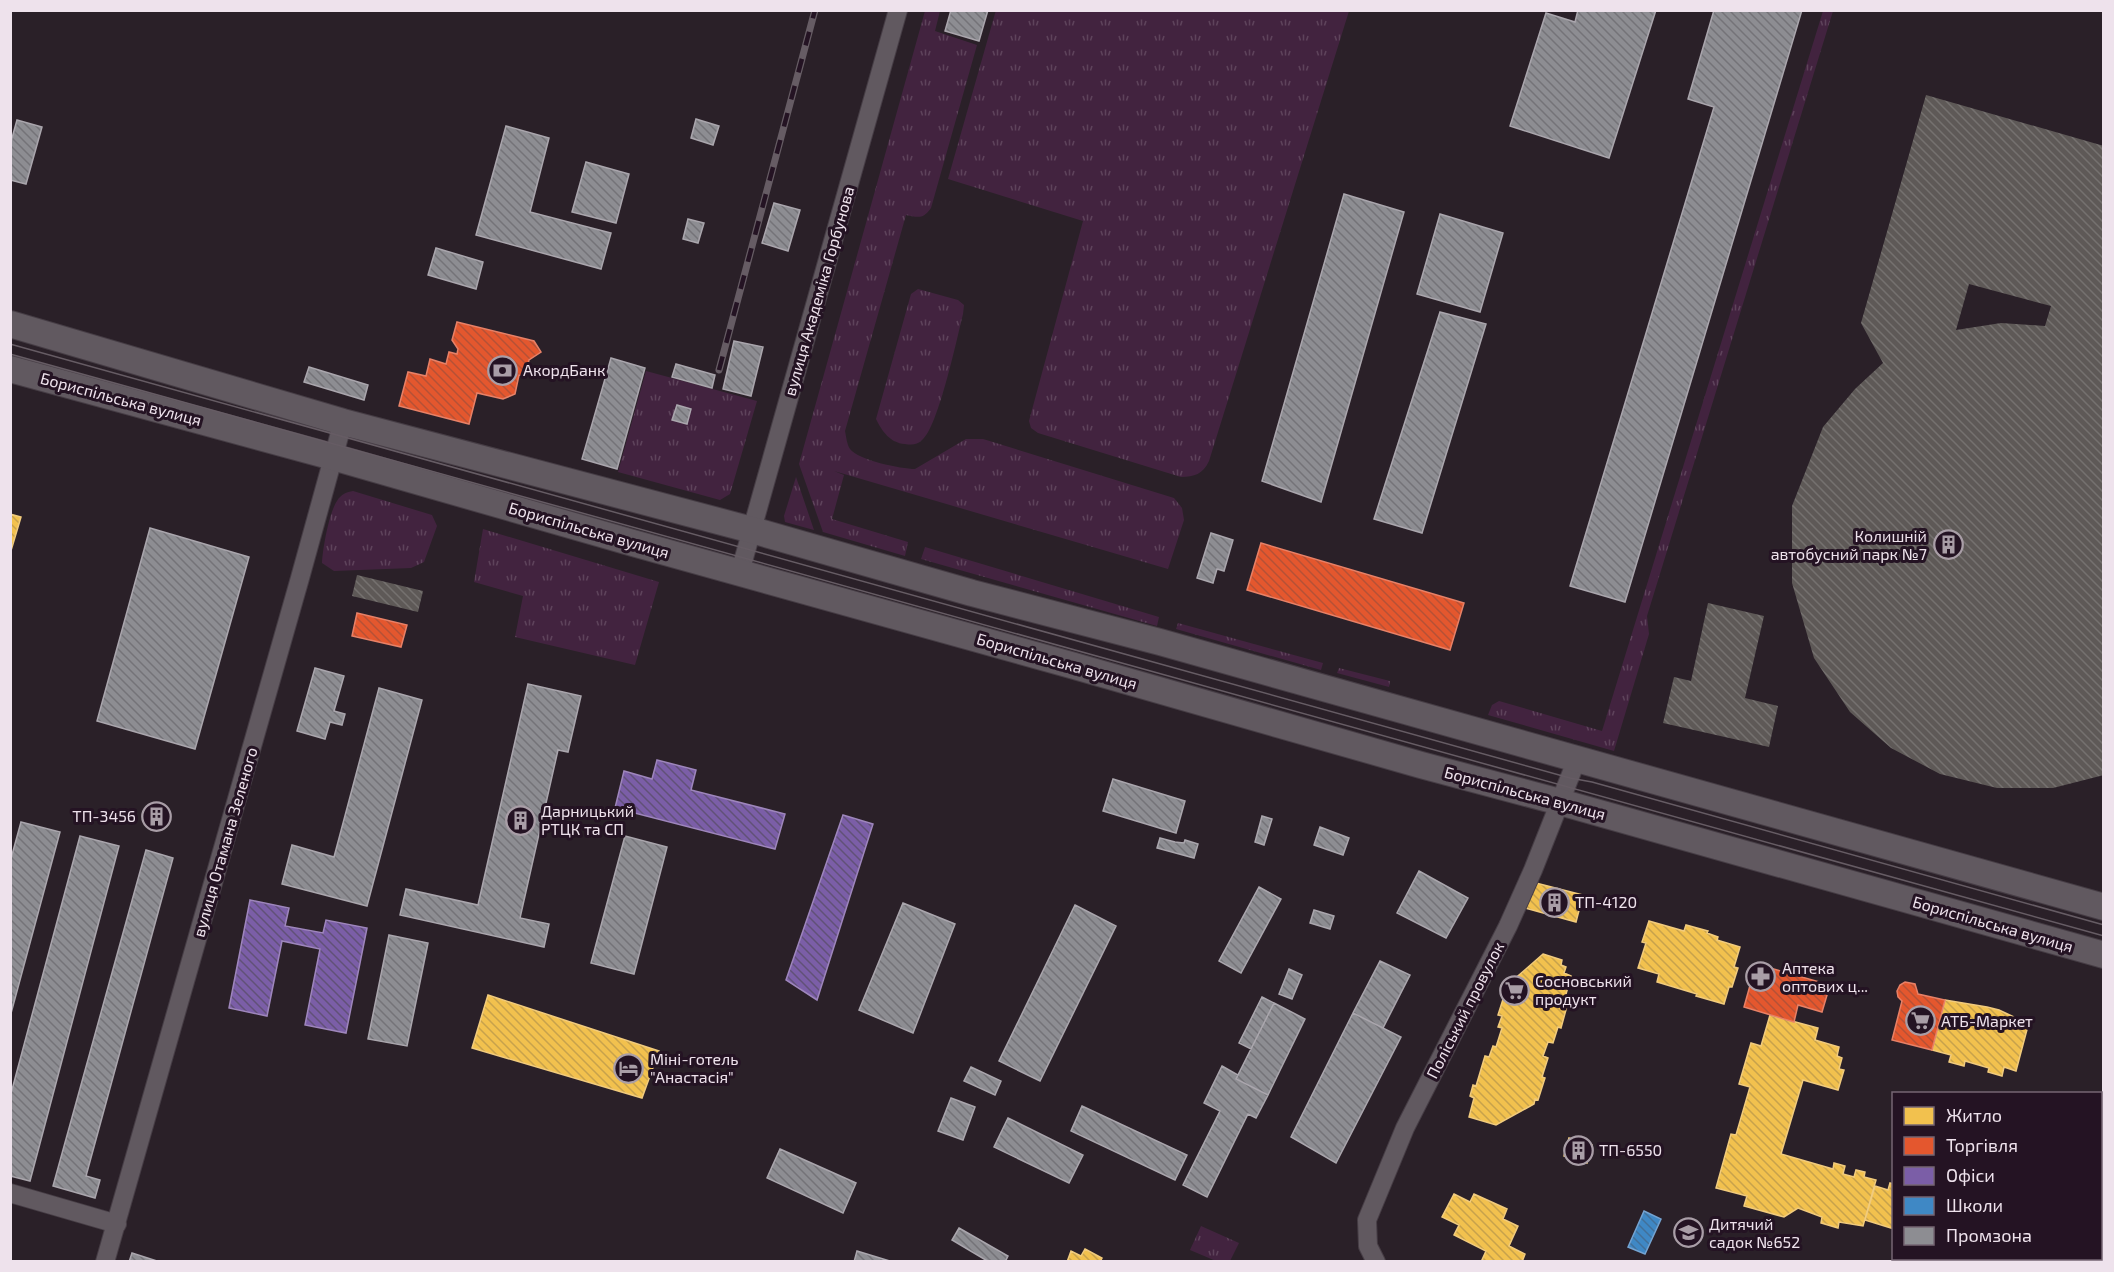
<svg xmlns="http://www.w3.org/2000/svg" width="2114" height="1272" font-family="'Exo 2',sans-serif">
<defs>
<pattern id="grass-tufts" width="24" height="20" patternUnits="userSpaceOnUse" patternTransform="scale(1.5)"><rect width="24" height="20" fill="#42233f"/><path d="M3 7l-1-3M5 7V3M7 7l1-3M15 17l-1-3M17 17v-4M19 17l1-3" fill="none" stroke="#5e435b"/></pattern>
<pattern id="homes-back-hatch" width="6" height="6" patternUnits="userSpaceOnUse" patternTransform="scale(1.5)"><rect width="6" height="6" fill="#f2c14e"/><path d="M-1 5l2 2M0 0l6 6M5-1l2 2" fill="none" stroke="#c7a24c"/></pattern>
<pattern id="shops-back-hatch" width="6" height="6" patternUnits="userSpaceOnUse" patternTransform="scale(1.5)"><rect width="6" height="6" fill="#e4572e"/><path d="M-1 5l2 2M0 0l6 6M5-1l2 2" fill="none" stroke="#b55136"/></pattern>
<pattern id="offices-back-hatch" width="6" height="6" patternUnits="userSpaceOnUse" patternTransform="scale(1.5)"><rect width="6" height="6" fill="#7b5ea7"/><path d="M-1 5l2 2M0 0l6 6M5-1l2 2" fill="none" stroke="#615177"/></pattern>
<pattern id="schools-back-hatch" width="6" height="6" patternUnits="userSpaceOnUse" patternTransform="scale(1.5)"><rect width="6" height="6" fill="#3f88c5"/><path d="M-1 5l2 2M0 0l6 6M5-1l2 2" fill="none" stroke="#427099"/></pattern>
<pattern id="industry-back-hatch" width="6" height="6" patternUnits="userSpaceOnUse" patternTransform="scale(1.5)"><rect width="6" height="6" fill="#8d8d92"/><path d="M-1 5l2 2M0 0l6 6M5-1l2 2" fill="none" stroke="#747378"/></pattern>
<pattern id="building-back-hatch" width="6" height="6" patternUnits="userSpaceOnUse" patternTransform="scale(1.5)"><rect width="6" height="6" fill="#5e5957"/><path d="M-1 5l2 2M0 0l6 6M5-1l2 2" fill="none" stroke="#75716f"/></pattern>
</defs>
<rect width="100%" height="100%" fill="#2a2028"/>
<path fill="url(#grass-tufts)" d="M996 10 1349 11 1209 461C1203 474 1194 477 1181 477L1038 433 1031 428 1029 421 1083 221 948 179Z
M925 11H940L935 31 977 45 931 208C923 220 917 217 906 215L845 431C846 436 847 445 850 449 858 460 901 469 915 469L966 439H983L1174 498 1182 508 1184 520 1168 569 834 471 844 475 832 519 908 542 905 556 823 532 799 464Z
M1823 11H1833L1647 616 1649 634 1614 751 1488 715 1492 705 1499 701 1602 731Z
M918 289 958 300 964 305 963 314C957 338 938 428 922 440 917 445 912 445 905 444 890 443 882 431 876 419L911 294Z
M646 371 757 401 730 494 720 500 618 472Z
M796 477 814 530 785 522 784 516Z
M353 491 432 515 437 526 424 562 411 568 334 571 322 563C323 547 329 513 337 501 341 494 347 492 353 491Z
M483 529 659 582 635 665 515 637 523 596 474 582Z
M925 547 1159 617 1157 626 921 559Z
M1178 623 1323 663 1321 670 1176 629Z
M1339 668 1390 681 1389 687 1337 673Z
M1201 1226 1239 1243 1230 1261H1216L1190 1250Z"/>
<path fill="url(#homes-back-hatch)" stroke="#f1cb7d" stroke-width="1.5" d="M10 514 21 517 10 554Z
M1532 882 1583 895 1576 922 1525 908Z
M1649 921 1684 931 1686 925 1708 931 1707 933 1718 937 1717 940 1740 947 1734 967 1738 968 1732 987H1729L1724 1004 1696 996 1697 994 1657 982 1659 974 1638 968 1646 943 1642 942Z
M1543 954 1562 960 1561 965 1566 967 1564 973 1571 976 1563 1005 1567 1006 1561 1028 1558 1027 1553 1043 1548 1042 1543 1056 1548 1058 1542 1077 1545 1078 1538 1100 1535 1099 1534 1104 1496 1125 1469 1117 1474 1098 1470 1096 1473 1085 1476 1086 1485 1056 1489 1057 1493 1046 1496 1047 1502 1028 1498 1027 1502 1016 1498 1015 1505 993 1507 994 1511 982Z
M488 995 659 1051 642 1098 472 1048Z
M1945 1000 1987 1007 1999 1010 2014 1017 2013 1018 2029 1022 2016 1071 2004 1067 2002 1076 1988 1072 1989 1068 1965 1061 1964 1066 1949 1062 1951 1055 1932 1050Z
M1770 1015 1818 1028 1815 1040 1839 1047 1837 1056 1842 1058 1839 1069 1844 1070 1838 1090 1803 1080 1781 1154 1833 1169 1834 1163 1845 1166 1843 1174 1854 1177 1856 1170 1865 1172 1864 1177 1876 1180 1863 1226 1839 1222 1838 1228 1821 1223 1822 1217 1798 1208 1784 1217 1744 1206 1747 1196 1716 1188 1731 1134 1736 1135 1750 1087 1739 1084 1751 1043 1761 1046Z
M1569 1138 1592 1145 1587 1163 1564 1156Z
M1890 1183 1894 1184V1229L1865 1220 1875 1186 1888 1190Z
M1454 1194 1470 1202 1474 1194 1507 1209 1503 1219 1518 1226 1509 1246 1525 1254 1522 1262H1481L1486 1251 1454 1235 1459 1225 1442 1217Z
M1085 1249 1102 1258 1100 1262H1067L1071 1251 1081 1256Z"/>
<path fill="url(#shops-back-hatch)" stroke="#e78167" stroke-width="1.5" d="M457 322 534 341 541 352 529 360 525 376 519 375 515 394 503 399 477 393 469 424 399 406 408 372 426 376 430 359 446 364 449 352 457 354 458 349 452 340Z
M1261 543 1464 603 1450 650 1247 590Z
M357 613 407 625 401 647 352 636Z
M1756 964 1830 985 1822 1012 1798 1005 1794 1022 1744 1007Z
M1905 982 1915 984 1918 994 1945 1000 1932 1050 1892 1040 1902 1001 1898 997 1897 991 1900 985Z"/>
<path fill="url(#offices-back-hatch)" stroke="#9e86bc" stroke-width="1.5" d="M657 760 696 770 691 790 785 814 775 849 615 808 624 771 652 779Z
M843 815 873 824 817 1000 786 980Z
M250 900 289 908 285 926 323 933 326 920 367 928 346 1033 305 1025 320 949 282 941 267 1016 229 1008Z"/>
<path fill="url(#schools-back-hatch)" stroke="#74a3d1" stroke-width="1.5" d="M1644 1211 1661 1219 1645 1254 1628 1247Z"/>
<path fill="url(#industry-back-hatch)" stroke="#aaa6ad" stroke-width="1.5" d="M951 10H988L979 41 945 31Z
M1578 10H1656L1609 158 1510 126 1546 13 1575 22Z
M1714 10H1802L1625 602 1570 586 1714 107 1688 99Z
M696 119 719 126 713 145 691 138Z
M17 120 42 127 26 184 10 180V145Z
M506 126 549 138 530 212 611 233 601 269 476 235Z
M586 162 629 174 616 223 572 212Z
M1344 194 1404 212 1321 502 1262 481Z
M774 203 800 210 788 251 762 243Z
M1440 214 1503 233 1480 312 1417 294Z
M688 219 704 223 698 243 683 239Z
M436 248 483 262 476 289 428 275Z
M1440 312 1486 324 1422 533 1374 519Z
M734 341 763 347 751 396 723 389Z
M611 358 645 368 617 469 582 459Z
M676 364 715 375 712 388 672 377Z
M309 367 368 385 364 400 304 382Z
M677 405 691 409 687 424 672 420Z
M150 528 249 557 195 749 97 721Z
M1211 533 1233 540 1224 571 1217 569 1213 583 1197 578Z
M315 668 344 676 334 711 345 714 342 725 330 722 325 739 297 731Z
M528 684 581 696 568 752 558 750 520 918 549 924 544 947 400 915 406 889 478 905Z
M379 688 422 700 367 906 282 884 292 845 334 857Z
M1113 779 1185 801 1176 833 1103 811Z
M1262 816 1272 819 1264 845 1255 842Z
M21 822 60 832 10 1017V862Z
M1320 827 1349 838 1343 855 1314 845Z
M80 836 119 846 30 1181 10 1176V1097Z
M625 836 667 847 634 974 591 963Z
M1160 838 1175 842 1184 843 1185 840 1198 844 1194 858 1157 848Z
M146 850 173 858 86 1176 100 1180 95 1198 53 1186Z
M1419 871 1468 898 1446 938 1397 913Z
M1259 887 1281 899 1241 973 1219 961Z
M903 903 955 924 913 1033 859 1010Z
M1075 905 1116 926 1040 1081 999 1061Z
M1314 910 1334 916 1330 929 1310 923Z
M389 935 428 943 407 1046 368 1039Z
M1380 961 1410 975 1383 1028 1353 1013Z
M1289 969 1302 975 1292 999 1279 994Z
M1262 997 1274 1003 1251 1049 1239 1043Z
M1274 1003 1305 1019 1268 1095 1236 1079Z
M1353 1013 1401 1037 1336 1163 1291 1137Z
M1222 1066 1238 1075 1236 1079 1268 1095 1256 1118 1248 1114 1207 1197 1183 1185 1220 1111 1204 1103Z
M971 1067 1001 1081 995 1095 964 1081Z
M951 1098 975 1107 963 1140 938 1131Z
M1082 1106 1187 1155 1175 1180 1071 1131Z
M1008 1118 1083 1155 1069 1183 994 1147Z
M780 1149 856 1183 843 1213 767 1178Z
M959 1228 1008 1256 1005 1262H989L952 1240Z
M857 1251 893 1262H854Z
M132 1253 160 1262H129Z"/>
<path fill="url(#building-back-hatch)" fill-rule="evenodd" d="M1926 95 2104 146V775L2053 788H1997L1940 774 1891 748 1850 712 1814 658 1792 583V506L1823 427 1855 389 1883 363 1861 323ZM1969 284 2051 306 2045 326 2001 323 1956 330Z
M357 575 423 591 418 612 352 596Z
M1708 603 1764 616 1745 698 1778 706 1769 747 1663 723 1674 677 1691 681Z
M149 805 170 811 165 827 144 821Z"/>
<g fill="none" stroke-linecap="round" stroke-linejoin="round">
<defs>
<path id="street" d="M740 572 898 10
M10 1193 117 1224
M105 1262 300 578 343 422
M1376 1262 1368 1246 1367 1220 1405 1128 1508 926 1533 870 1577 759"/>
<path id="secondary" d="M10 324 343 422 752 530 972 593 1160 642 2104 907
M10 369 333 457 633 543 1071 665 1421 765 1560 802 2104 955"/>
</defs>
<use href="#street" stroke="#463d45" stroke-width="20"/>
<use href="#secondary" stroke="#463d45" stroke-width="28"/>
<use href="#street" stroke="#615960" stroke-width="18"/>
<use href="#secondary" stroke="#615960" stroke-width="26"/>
<path stroke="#665c64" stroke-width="1.5" d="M10 344 1570 778 1592 782 2104 925
M10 354 2104 936"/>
<defs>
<path id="rail" d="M719 370 815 10"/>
</defs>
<use href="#rail" stroke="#665c64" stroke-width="7"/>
<use href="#rail" stroke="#241323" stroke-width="4.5" stroke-dasharray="14" stroke-linecap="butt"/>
</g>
<defs>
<symbol id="bank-ring" viewBox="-11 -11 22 22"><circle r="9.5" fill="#241323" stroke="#a99ea7" stroke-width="1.5"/><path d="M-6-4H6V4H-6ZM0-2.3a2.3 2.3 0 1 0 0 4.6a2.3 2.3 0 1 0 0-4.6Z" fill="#a99ea7"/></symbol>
<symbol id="building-ring" viewBox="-11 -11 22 22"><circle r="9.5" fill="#241323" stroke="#a99ea7" stroke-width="1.5"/><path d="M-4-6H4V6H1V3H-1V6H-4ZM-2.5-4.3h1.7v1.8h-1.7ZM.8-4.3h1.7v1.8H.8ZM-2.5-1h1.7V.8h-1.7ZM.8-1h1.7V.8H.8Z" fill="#a99ea7"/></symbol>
<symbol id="pharmacy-ring" viewBox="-11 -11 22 22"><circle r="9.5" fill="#241323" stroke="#a99ea7" stroke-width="1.5"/><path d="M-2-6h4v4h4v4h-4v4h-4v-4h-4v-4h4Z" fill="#a99ea7"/></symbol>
<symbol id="supermarket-ring" viewBox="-11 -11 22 22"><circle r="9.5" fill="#241323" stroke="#a99ea7" stroke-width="1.5"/><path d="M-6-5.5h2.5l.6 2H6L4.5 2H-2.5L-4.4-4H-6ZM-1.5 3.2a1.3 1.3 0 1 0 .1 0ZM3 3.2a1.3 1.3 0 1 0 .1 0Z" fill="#a99ea7"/></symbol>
<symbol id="hotel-ring" viewBox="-11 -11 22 22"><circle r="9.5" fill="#241323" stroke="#a99ea7" stroke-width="1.5"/><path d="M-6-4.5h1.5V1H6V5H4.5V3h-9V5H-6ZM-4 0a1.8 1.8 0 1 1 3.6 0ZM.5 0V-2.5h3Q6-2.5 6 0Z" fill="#a99ea7"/></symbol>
<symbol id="school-ring" viewBox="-11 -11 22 22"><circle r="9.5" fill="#241323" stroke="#a99ea7" stroke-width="1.5"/><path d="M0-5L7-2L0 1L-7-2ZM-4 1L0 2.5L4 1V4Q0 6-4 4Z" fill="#a99ea7"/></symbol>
</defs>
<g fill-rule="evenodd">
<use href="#bank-ring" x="486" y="354" width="33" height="33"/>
<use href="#building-ring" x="1932" y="528" width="33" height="33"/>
<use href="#building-ring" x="140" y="800" width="33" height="33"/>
<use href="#building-ring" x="504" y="804" width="33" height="33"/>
<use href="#building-ring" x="1538" y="886" width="33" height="33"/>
<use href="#pharmacy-ring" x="1744" y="960" width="33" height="33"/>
<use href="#supermarket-ring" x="1498" y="974" width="33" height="33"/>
<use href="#supermarket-ring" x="1904" y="1004" width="33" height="33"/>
<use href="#hotel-ring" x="612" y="1052" width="33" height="33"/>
<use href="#building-ring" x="1562" y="1134" width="33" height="33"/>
<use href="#school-ring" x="1672" y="1216" width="33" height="33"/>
</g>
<g text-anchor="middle" stroke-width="6" stroke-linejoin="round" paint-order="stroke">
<g font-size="16" fill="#eee2ec" stroke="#241323">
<text transform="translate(819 291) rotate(-74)" y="6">вулиця Академіка Горбунова</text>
<text transform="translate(121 399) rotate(15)" y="6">Бориспільська вулиця</text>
<text transform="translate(589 530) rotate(16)" y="6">Бориспільська вулиця</text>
<text transform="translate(1057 661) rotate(16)" y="6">Бориспільська вулиця</text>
<text transform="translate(1525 793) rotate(15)" y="6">Бориспільська вулиця</text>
<text transform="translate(225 842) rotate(-74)" y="6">вулиця Отамана Зеленого</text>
<text transform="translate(1993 924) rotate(16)" y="6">Бориспільська вулиця</text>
<text transform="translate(1465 1010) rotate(-63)" y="6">Поліський провулок</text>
</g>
<g font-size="16" fill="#eee2ec" stroke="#241323" text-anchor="start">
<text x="523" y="376">АкордБанк</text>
<text x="1927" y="542" text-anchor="end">Колишній<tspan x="1927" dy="18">автобусний парк №7</tspan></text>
<text x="541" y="817">Дарницький<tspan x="541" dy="18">РТЦК та СП</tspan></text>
<text x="136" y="822" text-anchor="end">ТП-3456</text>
<text x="1575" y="908">ТП-4120</text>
<text x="1782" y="974">Аптека<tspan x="1782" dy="18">оптових ц...</tspan></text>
<text x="1535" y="987">Сосновський<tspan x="1535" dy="18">продукт</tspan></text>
<text x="1941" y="1027">АТБ-Маркет</text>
<text x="650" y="1065">Міні-готель<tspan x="650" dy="18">"Анастасія"</tspan></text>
<text x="1599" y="1156">ТП-6550</text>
<text x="1709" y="1230">Дитячий<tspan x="1709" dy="18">садок №652</tspan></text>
</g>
</g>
<rect width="2114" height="1272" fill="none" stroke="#eee2ec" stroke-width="24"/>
<rect x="1892" y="1092" width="210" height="168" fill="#241323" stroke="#756673" stroke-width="1.5"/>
<rect x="1904" y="1107" width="30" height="18" fill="#f2c14e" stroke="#756673" stroke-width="1.5"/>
<text x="1946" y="1122" font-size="18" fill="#eee2ec">Житло</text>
<rect x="1904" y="1137" width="30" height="18" fill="#e4572e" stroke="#756673" stroke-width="1.5"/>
<text x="1946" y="1152" font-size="18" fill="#eee2ec">Торгівля</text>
<rect x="1904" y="1167" width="30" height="18" fill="#7b5ea7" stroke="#756673" stroke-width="1.5"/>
<text x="1946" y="1182" font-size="18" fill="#eee2ec">Офіси</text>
<rect x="1904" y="1197" width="30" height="18" fill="#3f88c5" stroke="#756673" stroke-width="1.5"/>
<text x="1946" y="1212" font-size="18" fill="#eee2ec">Школи</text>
<rect x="1904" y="1227" width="30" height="18" fill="#8d8d92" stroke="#756673" stroke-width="1.5"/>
<text x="1946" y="1242" font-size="18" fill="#eee2ec">Промзона</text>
</svg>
